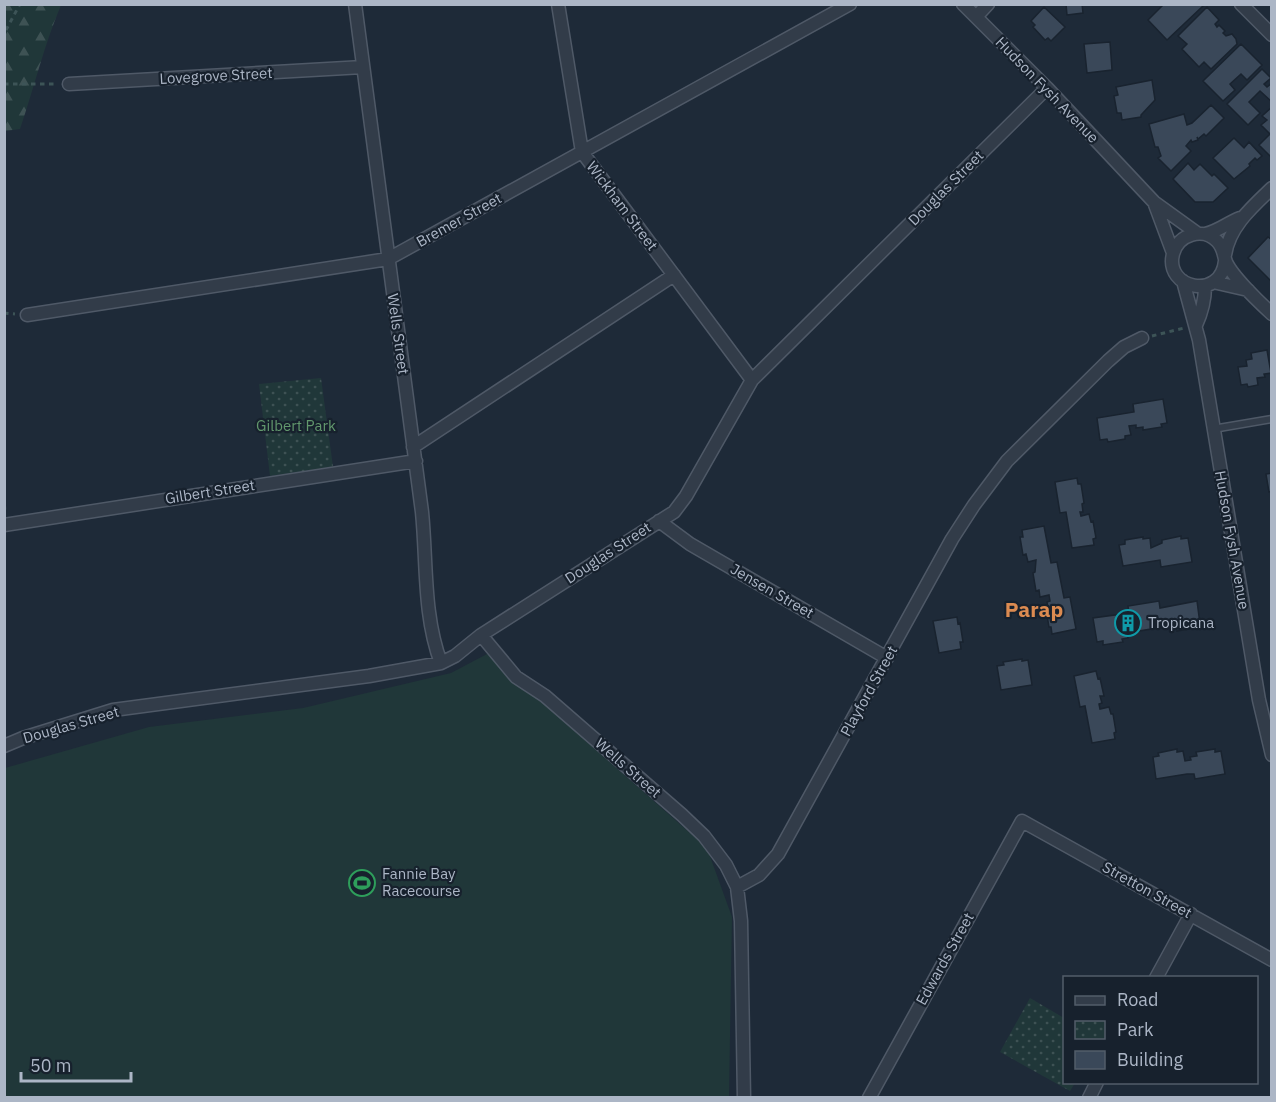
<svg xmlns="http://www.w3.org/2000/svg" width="1276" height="1102" font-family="'IBM Plex Sans',sans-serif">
<defs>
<pattern id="forest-firs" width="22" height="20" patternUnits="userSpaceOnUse" patternTransform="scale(1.5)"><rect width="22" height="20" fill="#203739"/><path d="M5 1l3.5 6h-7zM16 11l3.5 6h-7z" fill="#3e5254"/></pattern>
<pattern id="park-dots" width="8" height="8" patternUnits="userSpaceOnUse" patternTransform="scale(1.5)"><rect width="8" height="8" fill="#203739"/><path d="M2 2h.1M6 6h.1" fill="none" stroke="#3e5254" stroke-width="1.8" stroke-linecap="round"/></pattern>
</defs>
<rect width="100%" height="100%" fill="#1e2a38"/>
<path fill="url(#forest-firs)" d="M4 5H61C44 45 34 88 20 129L5 131Z"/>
<path fill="url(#park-dots)" d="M321 378 333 467 270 476 259 384Z
M1030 998 1064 1018V1082L1075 1083 1070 1091 1000 1052Z"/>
<path fill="#203739" d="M487 654 707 848 732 917 729 1097 5 1098V768L149 727 303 708 451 673Z"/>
<path fill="#3a4859" stroke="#19232f" stroke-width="1.5" d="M1066 4H1082L1083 13 1067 15Z
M1164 4H1204V5L1167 40 1148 20Z
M1044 7 1065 27 1051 41 1048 38 1045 40 1033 27 1035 25 1031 21Z
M1207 7 1219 20 1215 24 1217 27 1219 25 1225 31 1223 33 1226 36 1232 34 1236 39 1237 44 1211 69 1204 62 1199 67 1182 49 1187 44 1178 36Z
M1110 42 1112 70 1087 73 1084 44Z
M1241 44 1262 65 1247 80 1241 74 1230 84 1235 90 1223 101 1203 81Z
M1262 69 1271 78 1264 84 1267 87 1272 83V102L1260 91 1249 102 1260 113 1248 125 1227 104Z
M1152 80 1155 100 1141 115V117L1122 120 1121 113H1117L1114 96 1118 95 1116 87Z
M1211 105 1224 118 1206 136 1204 134 1198 139 1197 137 1198 140 1192 142 1191 140 1186 146 1191 151 1171 171 1158 158 1161 156 1158 147H1155L1149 124 1184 114 1187 125 1192 123Z
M1272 107V156L1271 157 1259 145 1270 134 1261 125 1267 120 1262 116Z
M1234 138 1244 148 1249 142 1262 156 1257 160 1255 158 1249 164 1250 166 1234 179 1213 158Z
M1188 163 1194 170 1200 164 1212 176 1214 174 1228 188 1213 202H1195L1173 179Z
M1268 237 1272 240V282L1248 258Z
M1267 350 1271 373 1264 374 1265 377 1257 378 1258 385 1248 387 1247 384 1241 385 1238 367 1247 366 1246 360 1252 359 1251 353Z
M1163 399 1167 423 1161 424 1162 427 1143 430V427L1136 428V425L1129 426 1131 435 1125 436V439L1108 442 1107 439 1100 440 1097 418 1134 412 1133 404Z
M1272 473V491L1269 492 1266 474Z
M1077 478 1078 484H1081L1084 503 1082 504 1083 512H1080L1081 516 1089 514 1091 522 1093 521 1096 538 1093 539 1094 545 1072 548 1066 512 1060 513 1055 482Z
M1044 526 1051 563 1057 562 1064 598 1070 597 1076 629 1052 634 1051 627H1049L1046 609 1048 608 1047 602 1050 601 1049 595 1040 597 1039 590 1036 591 1033 573 1035 572 1036 560 1028 562 1026 554 1023 555 1020 537H1023L1022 530Z
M1181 536V539L1188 538 1192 562 1161 567 1160 560 1123 566 1119 545 1125 544V540L1143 537V539L1150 538 1151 548 1162 543V540Z
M1159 601 1160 608 1197 601 1200 624 1194 625V628L1177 631V628L1170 629 1169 620 1163 621V625L1157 626V628L1139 631V629L1126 628 1128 638 1122 639 1123 642 1103 645V641L1097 642 1093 618 1129 613 1128 606Z
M957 617 958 624 960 623 963 642H960L961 649 939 653 933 621Z
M1022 659V661L1028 660 1032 685 1001 690 997 666 1004 665 1003 662Z
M1096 671 1098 679 1100 678 1104 696H1100L1102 703 1099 704 1100 709 1109 707 1111 714H1113L1116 732 1114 733 1115 739 1092 743 1085 706 1080 707 1074 676Z
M1177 749V752L1183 751 1185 761 1191 760 1190 757 1197 756 1196 752 1215 749V752L1221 751 1225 774 1195 779 1194 774H1187L1156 779 1153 757 1159 756 1158 753Z"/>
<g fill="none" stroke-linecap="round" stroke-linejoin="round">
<defs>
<path id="service" d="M1213 429 1272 419"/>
<path id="minor" d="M355 4 422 512C427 562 423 615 441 663
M558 4 582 152 752 380
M963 4 1047 88 1154 202 1197 233
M1241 4 1272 35
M976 17 988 4
M69 84 363 67
M1154 202 1173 253
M1205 234C1219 231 1227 223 1240 218
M1225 255C1229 227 1252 207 1272 188
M1225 261C1221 301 1164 289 1173 254 1178 234 1203 227 1217 241 1224 248 1223 254 1226 262 1232 276 1260 303 1272 314
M1183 281 1199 340 1259 700 1272 755
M1213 282 1248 290
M27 315 388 259 850 4
M1196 325C1202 312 1205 300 1205 286
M413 447 674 275
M659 521 690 544 887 658
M4 525 416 461
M481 635 516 677 545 696 682 815 704 836 726 865 737 887 741 921 744 1098
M4 746 23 738 113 710 369 676 441 663 455 656 481 635 674 512 686 496 752 380 1047 88
M737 887 759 875 778 854 952 539 974 505 1007 461 1108 361 1124 347 1142 338
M1156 978 1191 914
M869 1098 1022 821 1272 960
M1089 1098 1097 1082"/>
</defs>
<use href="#service" stroke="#4f5967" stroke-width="9"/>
<use href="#minor" stroke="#4f5967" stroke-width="15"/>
<path stroke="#3d5457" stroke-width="3" stroke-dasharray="4.5 4.5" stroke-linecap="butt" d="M4 39 6 30 20 4
M4 84H58
M4 313 15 314
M1152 336 1184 328
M4 496 5 514"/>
<use href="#service" stroke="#323c49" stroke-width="6"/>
<use href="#minor" stroke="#323c49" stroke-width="12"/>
</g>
<defs>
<symbol id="building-ring" viewBox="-11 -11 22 22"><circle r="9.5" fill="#17212d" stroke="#0f9aa8" stroke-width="1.5"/><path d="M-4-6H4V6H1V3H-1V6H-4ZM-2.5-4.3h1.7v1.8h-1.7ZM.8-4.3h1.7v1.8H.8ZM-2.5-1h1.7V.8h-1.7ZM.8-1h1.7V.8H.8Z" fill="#0f9aa8"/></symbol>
<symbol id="stadium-ring" viewBox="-11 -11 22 22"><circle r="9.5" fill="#17212d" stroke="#2e9e5b" stroke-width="1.5"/><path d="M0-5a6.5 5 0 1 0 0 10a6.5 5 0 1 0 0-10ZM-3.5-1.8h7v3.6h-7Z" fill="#2e9e5b"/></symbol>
</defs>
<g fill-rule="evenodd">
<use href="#building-ring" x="1113" y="608" width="30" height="30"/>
<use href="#stadium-ring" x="347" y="868" width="30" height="30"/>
</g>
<g text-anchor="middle" stroke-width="4.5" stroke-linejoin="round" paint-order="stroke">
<g font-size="15" fill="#acb6c6" stroke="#17212d">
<text transform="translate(216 76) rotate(-3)" y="5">Lovegrove Street</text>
<text transform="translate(1047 90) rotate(46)" y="5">Hudson Fysh Avenue</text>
<text transform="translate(946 188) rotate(-45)" y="5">Douglas Street</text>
<text transform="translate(622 206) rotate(53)" y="5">Wickham Street</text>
<text transform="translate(459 220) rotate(-29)" y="5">Bremer Street</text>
<text transform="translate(398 334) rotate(82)" y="5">Wells Street</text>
<text transform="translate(210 492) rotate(-9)" y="5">Gilbert Street</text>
<text transform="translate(1232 540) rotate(80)" y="5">Hudson Fysh Avenue</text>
<text transform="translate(608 553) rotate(-33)" y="5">Douglas Street</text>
<text transform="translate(772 591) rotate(30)" y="5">Jensen Street</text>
<text transform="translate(869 691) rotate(-61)" y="5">Playford Street</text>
<text transform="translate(71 725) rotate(-16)" y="5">Douglas Street</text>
<text transform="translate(628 768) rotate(41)" y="5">Wells Street</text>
<text transform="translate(1147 890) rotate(29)" y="5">Stretton Street</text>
<text transform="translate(945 959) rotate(-61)" y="5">Edwards Street</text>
</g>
<g font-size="15" fill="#62986d" stroke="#17212d">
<text x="296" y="431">Gilbert Park</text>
</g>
<g font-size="15" fill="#acb6c6" stroke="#17212d" text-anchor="start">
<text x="1148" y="628">Tropicana</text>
<text x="382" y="879">Fannie Bay<tspan x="382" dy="17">Racecourse</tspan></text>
</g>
<g font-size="21" font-weight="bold" fill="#dc8b51" stroke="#17212d">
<text x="1034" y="617">Parap</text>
</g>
</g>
<rect width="1276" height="1102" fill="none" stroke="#acb6c6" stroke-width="12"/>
<rect x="1063" y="976" width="195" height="108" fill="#17212d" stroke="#535d6a" stroke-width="1.5"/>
<rect x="1075" y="996" width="30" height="9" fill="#323c49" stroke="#535d6a" stroke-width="1.5"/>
<text x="1117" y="1006" font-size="18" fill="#acb6c6">Road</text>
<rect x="1075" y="1021" width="30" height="18" fill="url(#park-dots)" stroke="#535d6a" stroke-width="1.5"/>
<text x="1117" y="1036" font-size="18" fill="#acb6c6">Park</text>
<rect x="1075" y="1051" width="30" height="18" fill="#3a4859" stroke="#535d6a" stroke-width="1.5"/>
<text x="1117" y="1066" font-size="18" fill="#acb6c6">Building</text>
<path d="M21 1072v9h110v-9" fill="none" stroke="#acb6c6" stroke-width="3"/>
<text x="30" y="1072" font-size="18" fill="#acb6c6" stroke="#17212d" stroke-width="4.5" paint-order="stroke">50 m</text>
</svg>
